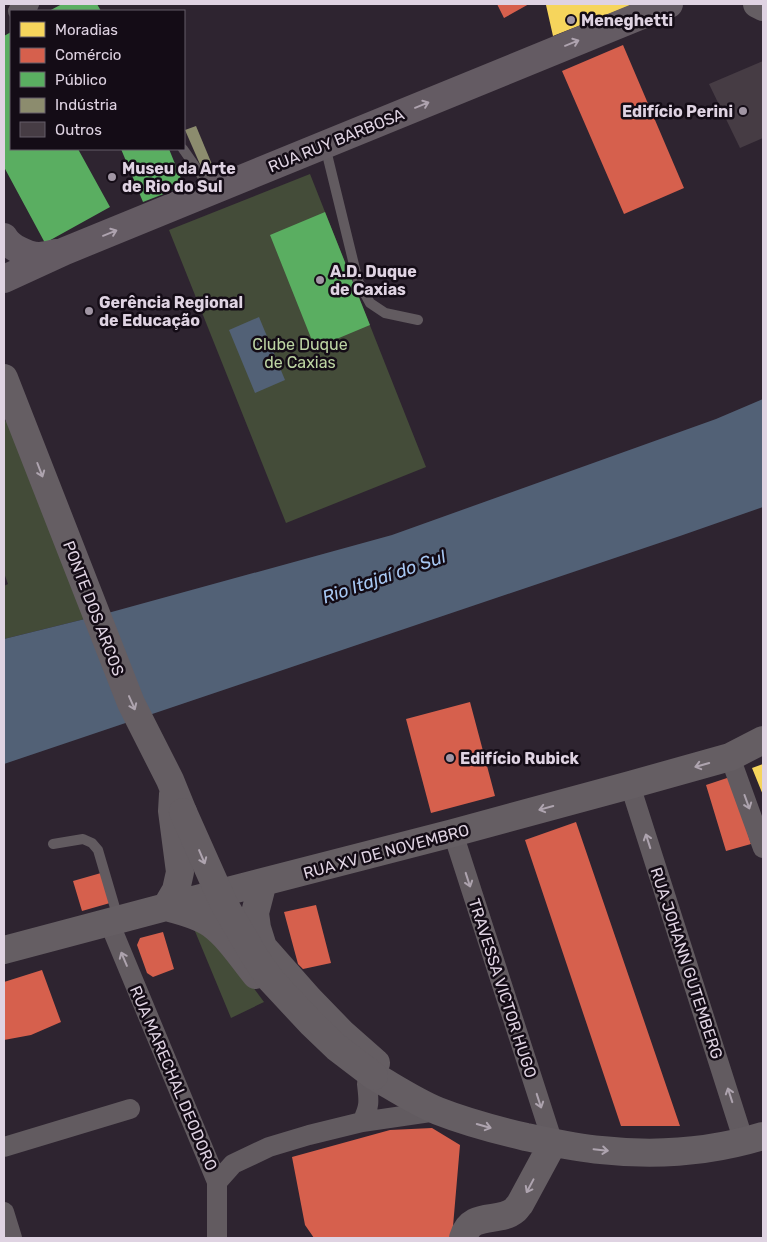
<svg xmlns="http://www.w3.org/2000/svg" width="767" height="1242" font-family="Rubik,sans-serif">
<rect width="100%" height="100%" fill="#2e2430"/>
<path fill="#444c39" d="M310 174 426 467 286 523 169 230Z
M192 924H206L264 1002 231 1018Z"/>
<path fill="#434b38" d="M10 419 97 616 4 639V586L8 584 4 573V422Z"/>
<path fill="#526176" d="M259 317 285 380 255 393 229 330Z
M763 399V507L680 536 4 764V639L97 616 392 535 716 419Z"/>
<path fill="#f6d55c" d="M548 4H634L553 36 546 5Z
M763 764V795L752 768Z"/>
<path fill="#d6604d" d="M497 4H529L504 18Z
M623 45 684 188 624 214 562 71Z
M470 702 495 796 431 813 406 719Z
M730 777 751 844 726 851 706 785Z
M576 822 680 1126H621L525 840Z
M101 873 110 903 82 911 73 881Z
M316 905 331 963 303 969 298 964 284 912Z
M163 932 174 969 153 977 147 973 137 945 140 938Z
M42 970 61 1022 31 1035 4 1040V982Z
M432 1128 460 1145 452 1238H314L305 1225 292 1157 390 1130Z"/>
<path fill="#5aae61" d="M62 4H97L101 11H49Z
M11 32V149H78L110 207 45 243 4 167V36Z
M121 149H169L184 186 143 202Z
M325 212 370 325 315 348 270 235Z"/>
<path fill="#8c8c6e" d="M196 126 216 174 206 178 185 130Z"/>
<path fill="#463c44" d="M763 61V138L740 148 709 84Z"/>
<g fill="none" stroke-linecap="round" stroke-linejoin="round">
<path stroke="#625b60" stroke-width="10" d="M325 146 358 281 370 303 385 313 418 320
M183 149 211 189
M53 844 83 839 92 843 98 850 118 918"/>
<path stroke="#625b60" stroke-width="20" d="M18 11 29 4
M730 757 763 848
M630 785 744 1142
M453 833 553 1143
M109 922 217 1182V1238
M362 1122C370 1106 369 1101 367 1084
M4 1147 130 1109
M217 1182 233 1164 269 1147 309 1135 362 1122 437 1111
M4 1212 12 1238"/>
<path stroke="#655e63" stroke-width="28" d="M757 4 763 7
M4 378 131 703 170 780 183 812
M263 882 255 913 257 928 263 947 309 999 342 1033 376 1063
M166 907C181 911 198 915 211 924 229 937 242 958 256 975
M166 907 176 890 180 872 172 811 173 794
M4 950 166 907 453 833 630 785 730 757 763 740
M374 1076C395 1088 416 1102 438 1111 466 1122 496 1130 526 1137 550 1142 576 1148 601 1150 655 1156 711 1152 763 1136
M463 1238C471 1210 499 1224 515 1210 517 1208 518 1206 520 1204L553 1143"/>
<path stroke="#645b63" stroke-width="28" d="M4 237C9 247 28 256 39 256 44 256 51 254 56 253
M4 279 65 251 669 4"/>
<path stroke="#655e63" stroke-width="28" d="M183 812 224 904 255 957 271 980 312 1024 336 1047 374 1076"/>
</g>
<defs><path id="oneway-shaft" d="M-6 0H5M1.5-3L5.5 0L1.5 3" fill="none" stroke-width="1.6" stroke-linecap="round" stroke-linejoin="round" transform="scale(1.25)"/></defs>
<g stroke="#aea3af">
<use href="#oneway-shaft" transform="translate(572 43) rotate(-22)"/>
<use href="#oneway-shaft" transform="translate(422 105) rotate(-22)"/>
<use href="#oneway-shaft" transform="translate(110 233) rotate(-22)"/>
</g>
<g stroke="#aea4af">
<use href="#oneway-shaft" transform="translate(40 470) rotate(69)"/>
<use href="#oneway-shaft" transform="translate(132 703) rotate(66)"/>
<use href="#oneway-shaft" transform="translate(702 765) rotate(164)"/>
<use href="#oneway-shaft" transform="translate(546 808) rotate(165)"/>
<use href="#oneway-shaft" transform="translate(202 857) rotate(67)"/>
<use href="#oneway-shaft" transform="translate(484 1126) rotate(16)"/>
<use href="#oneway-shaft" transform="translate(601 1150) rotate(6)"/>
<use href="#oneway-shaft" transform="translate(530 1186) rotate(118)"/>
</g>
<g stroke="#ada3ae">
<use href="#oneway-shaft" transform="translate(747 802) rotate(70)"/>
<use href="#oneway-shaft" transform="translate(648 841) rotate(-108)"/>
<use href="#oneway-shaft" transform="translate(468 880) rotate(72)"/>
<use href="#oneway-shaft" transform="translate(124 959) rotate(-113)"/>
<use href="#oneway-shaft" transform="translate(730 1095) rotate(-108)"/>
<use href="#oneway-shaft" transform="translate(539 1101) rotate(72)"/>
</g>
<g fill="#a196a4" stroke="#140c16" stroke-width="2">
<circle cx="571" cy="20" r="5"/>
<circle cx="743" cy="111" r="5"/>
<circle cx="112" cy="177" r="5"/>
<circle cx="320" cy="280" r="5"/>
<circle cx="89" cy="311" r="5"/>
<circle cx="450" cy="758" r="5"/>
</g>
<g text-anchor="middle" stroke-width="5" stroke-linejoin="round" paint-order="stroke">
<g font-size="16" font-weight="bold" fill="#dfd3e2" stroke="#140c16" text-anchor="start">
<text x="581" y="26">Meneghetti</text>
<text x="733" y="117" text-anchor="end">Edifício Perini</text>
<text x="122" y="174">Museu da Arte<tspan x="122" dy="18">de Rio do Sul</tspan></text>
<text x="330" y="277">A.D. Duque<tspan x="330" dy="18">de Caxias</tspan></text>
<text x="99" y="308">Gerência Regional<tspan x="99" dy="18">de Educação</tspan></text>
<text x="460" y="764">Edifício Rubick</text>
</g>
<g font-size="16" fill="#dfd3e2" stroke="#140c16">
<text transform="translate(336 140) rotate(-22)" y="6">RUA RUY BARBOSA</text>
<text transform="translate(94 608) rotate(69)" y="6">PONTE DOS ARCOS</text>
<text transform="translate(386 851) rotate(-15)" y="6">RUA XV DE NOVEMBRO</text>
<text transform="translate(687 963) rotate(72)" y="6">RUA JOHANN GUTEMBERG</text>
<text transform="translate(503 988) rotate(72)" y="6">TRAVESSA VICTOR HUGO</text>
<text transform="translate(174 1078) rotate(67)" y="6">RUA MARECHAL DEODORO</text>
</g>
<g font-size="16" fill="#bcd3a2" stroke="#140c16">
<text x="300" y="350">Clube Duque<tspan x="300" dy="18">de Caxias</tspan></text>
</g>
<g font-size="18" font-style="italic" fill="#a7c7f2" stroke="#140c16">
<text transform="translate(384 577) rotate(-19)" y="6">Rio Itajaí do Sul</text>
</g>
</g>
<rect width="767" height="1242" fill="none" stroke="#dfd3e2" stroke-width="10"/>
<rect x="10" y="10" width="175" height="140" fill="#140c16" stroke="#655c68"/>
<rect x="20" y="22" width="25" height="15" fill="#f6d55c" stroke="#655c68"/>
<text x="55" y="35" font-size="15" fill="#dfd3e2">Moradias</text>
<rect x="20" y="48" width="25" height="15" fill="#d6604d" stroke="#655c68"/>
<text x="55" y="60" font-size="15" fill="#dfd3e2">Comércio</text>
<rect x="20" y="72" width="25" height="15" fill="#5aae61" stroke="#655c68"/>
<text x="55" y="85" font-size="15" fill="#dfd3e2">Público</text>
<rect x="20" y="98" width="25" height="15" fill="#8c8c6e" stroke="#655c68"/>
<text x="55" y="110" font-size="15" fill="#dfd3e2">Indústria</text>
<rect x="20" y="122" width="25" height="15" fill="#463c44" stroke="#655c68"/>
<text x="55" y="135" font-size="15" fill="#dfd3e2">Outros</text>
</svg>
